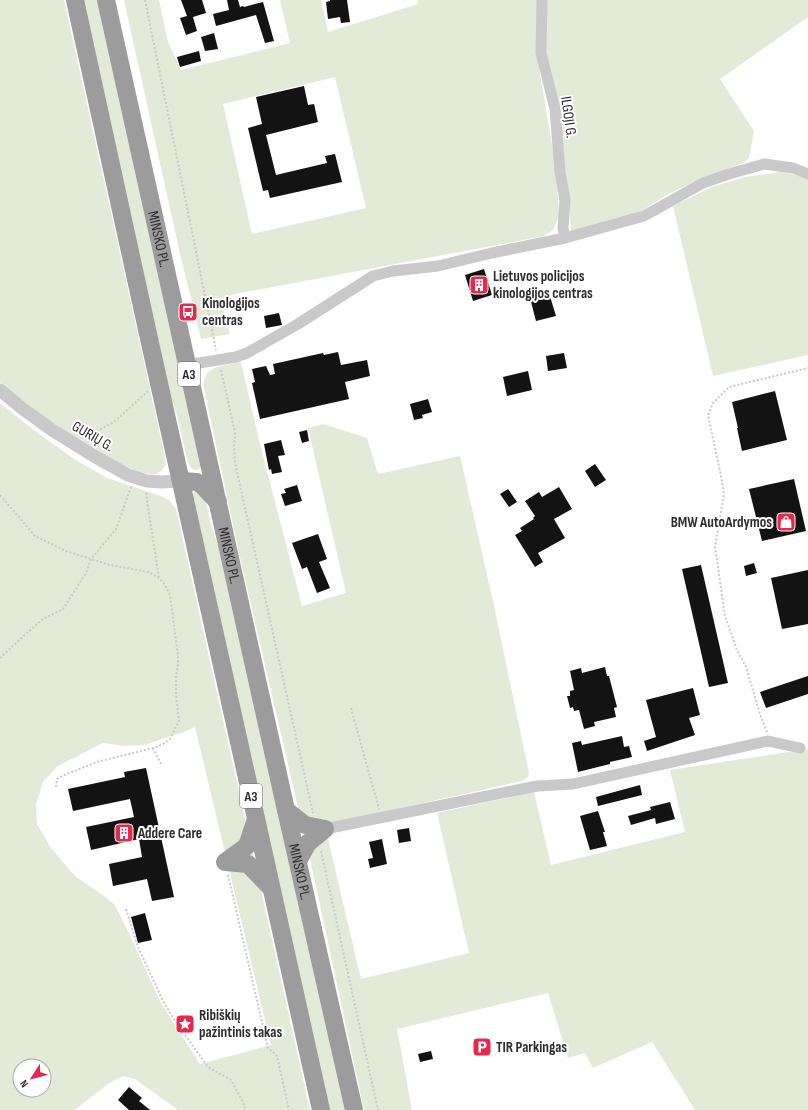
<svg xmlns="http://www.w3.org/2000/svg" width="808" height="1110" font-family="'Sofia Sans Condensed',sans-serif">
<rect width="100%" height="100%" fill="#fff"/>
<path fill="#e4ead8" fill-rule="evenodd" d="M0 0H64L165 457 166 465 161 471 156 474H152L138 472 121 464 78 439 42 416 0 382Z
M82 0H100L202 464C198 474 192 471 188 463L176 411 167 388Z
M124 0H159L168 42 181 70 290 43 280 0H321L328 32 418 4V0H537L539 68 557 174 559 216 553 230 544 236 235 294 221 299 230 334 201 339 180 254ZM335 77 366 208 252 234 223 104Z
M545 0H808V17L720 79 754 131 749 158 743 163 694 182 670 193 643 210 624 218 571 232 569 197 555 94 546 57Z
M781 172 801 176 808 178V355L713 376 673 206 712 187 745 177Z
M241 362 259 440 302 606 346 593 308 428 323 424 367 438 378 474 460 456 493 601 529 773 528 777 522 781 319 826 299 812 239 553 203 384 207 373 216 367Z
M0 403 31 428 71 457 107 478 161 496 170 501 176 509 310 1110H178L135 1079 123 1076 108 1084 77 1108 75 1110H0ZM195 727 271 1045 200 1064 161 1003 126 927 115 905 104 896 75 876 51 848 37 824 36 805 43 782 58 766 103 743 125 746 144 745 184 732ZM20 1066H44V1090H20Z
M196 490 205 497 211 525 225 566 348 1110H328L193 494Z
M808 749V1110H695L652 1042 593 1068 585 1053 568 1058 548 993 397 1029 412 1110H364L309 854 314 840 328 839 361 979 469 953 437 813 534 792 551 865 685 832 670 770Z"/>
<path fill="#131313" d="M181 0H202L206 13 193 17 197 31 186 35 180 18 187 16Z
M227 0H238L240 7 243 6 244 7 263 2 274 41 265 43 256 15 216 26 213 14 229 10Z
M330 0H347L350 22 341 23 340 17 328 19 326 2 330 1Z
M214 33 218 49 205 51 201 37Z
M199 51 201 61 180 67 177 57Z
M304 86 308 105 314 104 318 122 266 135 276 175 327 163 325 156 335 154 342 182 270 198 268 190 263 191 248 128 262 124 256 97Z
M484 269 492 295 473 301 465 275Z
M549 293 556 316 536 321 530 298Z
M279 313 282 325 266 328 264 316Z
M338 352 341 365 367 360 370 376 345 382 349 399 260 419 252 383 255 382 252 369 266 366 270 375 275 374 273 364 323 353 324 355Z
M564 353 567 368 548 371 546 356Z
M528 371 532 390 507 396 503 377Z
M775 391 787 440 742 451 737 428H738L732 402Z
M428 399 432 412 422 415 423 418 414 420 410 404Z
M307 430 309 441 302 443 299 432Z
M281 440 285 455 278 456 282 472 272 474 271 469 269 470 264 444Z
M595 464 606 480 595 487 585 471Z
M794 479 806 531 762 541 749 489Z
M297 485 302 501 285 506 281 494 286 493 284 489Z
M559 487 572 509 554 519 565 538 538 553 543 562 535 567 515 535 522 531 520 528 534 519 533 518 535 516 525 501 539 492 542 497Z
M508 489 517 502 509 507 500 494Z
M318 534 327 559 319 562 330 588 317 593 307 567 302 569 292 543Z
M754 563 757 573 746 576 744 566Z
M701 565 728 683 709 687 682 569Z
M808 570V624L782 629 771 578Z
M605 667 607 676H609L617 707 614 708 616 717 594 722 595 726 584 729 579 710 574 711 573 707 570 708 567 696H570V691L574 690 570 671 581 668 582 673Z
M808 676V694L766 708 760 692Z
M693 688 700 715 689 718 695 735 647 751 644 741 656 737 646 700Z
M622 736 624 747 629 746 632 757 610 762V764L578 772 572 743 581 741 582 745Z
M146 768 174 897 152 901 147 879 113 886 109 864 142 857 139 839 91 850 86 827 134 817 130 799 73 811 68 789 125 777 124 772Z
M640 785 642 795 598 806 596 797Z
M670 802 675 819 656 824 655 818 631 825 628 816 651 810 650 807Z
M598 811 605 832H603L607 846 590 850 580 816Z
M409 828 411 841 399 843 397 830Z
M382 839 387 864 370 868 368 859 373 858 369 842Z
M145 913 152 940 138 943 131 917Z
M431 1051 433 1059 420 1062 418 1054Z
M129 1087 142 1098 139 1101 150 1110H129L118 1100Z"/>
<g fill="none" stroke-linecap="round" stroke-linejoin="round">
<path stroke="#c9c9c9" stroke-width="2" stroke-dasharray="2 2" stroke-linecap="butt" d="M145 0 216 350
M221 370 235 433 234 447 235 463 313 813
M81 435 97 431 114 422 148 391
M147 493 146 494 159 578
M0 495 35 536 66 551 110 565 149 572 159 578 165 585 170 595 178 656V664L176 676V695L179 721 170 739 163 744 153 748 97 762 62 776 57 779 56 787
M0 658 27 633 43 619 63 609 86 573 91 559 116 529 131 487
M351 708 379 809
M767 732 760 714 746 667 737 650 725 616 715 547 724 494 721 476 708 415 713 403 729 387 808 368
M153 748 161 764
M321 851 378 1110
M228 875 268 1048 277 1056 289 1110
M126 909 138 947 163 1001 173 1018 208 1067 231 1080 244 1104 245 1110"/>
<path stroke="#c9c9c9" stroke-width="11" d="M542 0 541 53 555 109 560 172 565 200 563 228 565 238
M187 365 236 357 247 353 298 324 373 276 393 271 438 266 492 253 565 238 644 216 703 183 729 174 764 164 793 168 808 174
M325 829 537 786 573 784 768 741 800 748"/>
<path stroke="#c9c9c9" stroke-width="13" d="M0 390 23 409 52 430 94 456 128 475 147 481 161 482 181 481"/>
<g stroke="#9c9c9c" stroke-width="18">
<path d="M75 0 148 334 321 1110"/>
<path id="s1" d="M106 0 286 810 354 1110"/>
<path d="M181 481 197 482 203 486 218 502"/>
<path d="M286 810 305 825 325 829 308 843 298 861"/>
<path d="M256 819 247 846 225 862 248 864 271 888"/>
</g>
</g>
<defs>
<symbol id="building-square" viewBox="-11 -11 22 22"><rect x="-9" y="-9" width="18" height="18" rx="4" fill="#e9274a" stroke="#fff"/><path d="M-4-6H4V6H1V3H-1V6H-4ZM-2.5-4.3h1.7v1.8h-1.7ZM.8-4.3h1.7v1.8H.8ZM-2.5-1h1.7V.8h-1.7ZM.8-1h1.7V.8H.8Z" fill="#fff"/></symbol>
<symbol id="bus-square" viewBox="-11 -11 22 22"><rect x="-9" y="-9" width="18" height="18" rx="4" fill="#e9274a" stroke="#fff"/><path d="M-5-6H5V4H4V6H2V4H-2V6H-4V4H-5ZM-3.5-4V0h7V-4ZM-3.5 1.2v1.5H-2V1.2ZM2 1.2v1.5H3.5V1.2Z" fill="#fff"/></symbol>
<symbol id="shop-square" viewBox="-11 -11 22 22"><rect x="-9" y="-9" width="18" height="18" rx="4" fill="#e9274a" stroke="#fff"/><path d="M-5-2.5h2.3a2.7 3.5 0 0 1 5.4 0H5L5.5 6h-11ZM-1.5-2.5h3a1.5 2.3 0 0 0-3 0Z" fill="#fff"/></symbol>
<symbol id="sight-square" viewBox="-11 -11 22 22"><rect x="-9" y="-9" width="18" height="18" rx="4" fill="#e9274a" stroke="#fff"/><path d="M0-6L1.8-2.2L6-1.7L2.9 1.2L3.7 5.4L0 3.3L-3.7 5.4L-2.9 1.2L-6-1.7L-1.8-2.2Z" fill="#fff"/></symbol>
<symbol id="parking-square" viewBox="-11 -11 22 22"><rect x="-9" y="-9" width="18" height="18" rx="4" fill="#e9274a" stroke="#fff"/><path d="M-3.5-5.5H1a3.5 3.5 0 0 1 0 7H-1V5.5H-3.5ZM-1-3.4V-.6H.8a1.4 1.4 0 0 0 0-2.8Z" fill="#fff"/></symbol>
</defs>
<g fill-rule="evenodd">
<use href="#building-square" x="468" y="274" width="22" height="22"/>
<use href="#bus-square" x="177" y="301" width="22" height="22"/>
<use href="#shop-square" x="775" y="511" width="22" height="22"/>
<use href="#building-square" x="113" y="822" width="22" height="22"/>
<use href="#sight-square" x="174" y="1013" width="22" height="22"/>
<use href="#parking-square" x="471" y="1036" width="22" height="22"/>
</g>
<g text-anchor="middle" stroke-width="4" stroke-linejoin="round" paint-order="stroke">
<g fill="#fff" stroke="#6b6b6b" stroke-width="1">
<rect x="178" y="362" width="22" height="24" rx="3"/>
<rect x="240" y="784" width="22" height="24" rx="3"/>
</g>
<g font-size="14" font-weight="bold" fill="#2c2c2c">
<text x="189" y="379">A3</text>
<text x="251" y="801">A3</text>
</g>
<g font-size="15" fill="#2c2c2c" stroke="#fff">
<text transform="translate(569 117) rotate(82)" y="5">ILGOJI G.</text>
<text dy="5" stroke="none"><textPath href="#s1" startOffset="245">MINSKO PL.</textPath></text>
<text transform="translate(93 436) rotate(30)" y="5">GURIŲ G.</text>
<text dy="5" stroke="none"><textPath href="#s1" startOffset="569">MINSKO PL.</textPath></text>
<text dy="5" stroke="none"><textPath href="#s1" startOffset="893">MINSKO PL.</textPath></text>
</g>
<g font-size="15" font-weight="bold" fill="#2c2c2c" stroke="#fff" text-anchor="start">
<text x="493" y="281">Lietuvos policijos<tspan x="493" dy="17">kinologijos centras</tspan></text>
<text x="202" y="308">Kinologijos<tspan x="202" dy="17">centras</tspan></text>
<text x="772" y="527" text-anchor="end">BMW AutoArdymos</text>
<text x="138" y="838">Addere Care</text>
<text x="199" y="1020">Ribiškių<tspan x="199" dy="17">pažintinis takas</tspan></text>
<text x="496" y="1052">TIR Parkingas</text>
</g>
</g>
<g transform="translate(32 1078) rotate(234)"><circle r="19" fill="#ffffff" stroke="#ababab"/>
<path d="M0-3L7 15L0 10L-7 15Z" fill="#e9274a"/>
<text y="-6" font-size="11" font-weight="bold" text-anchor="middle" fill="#2c2c2c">N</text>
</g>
</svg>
